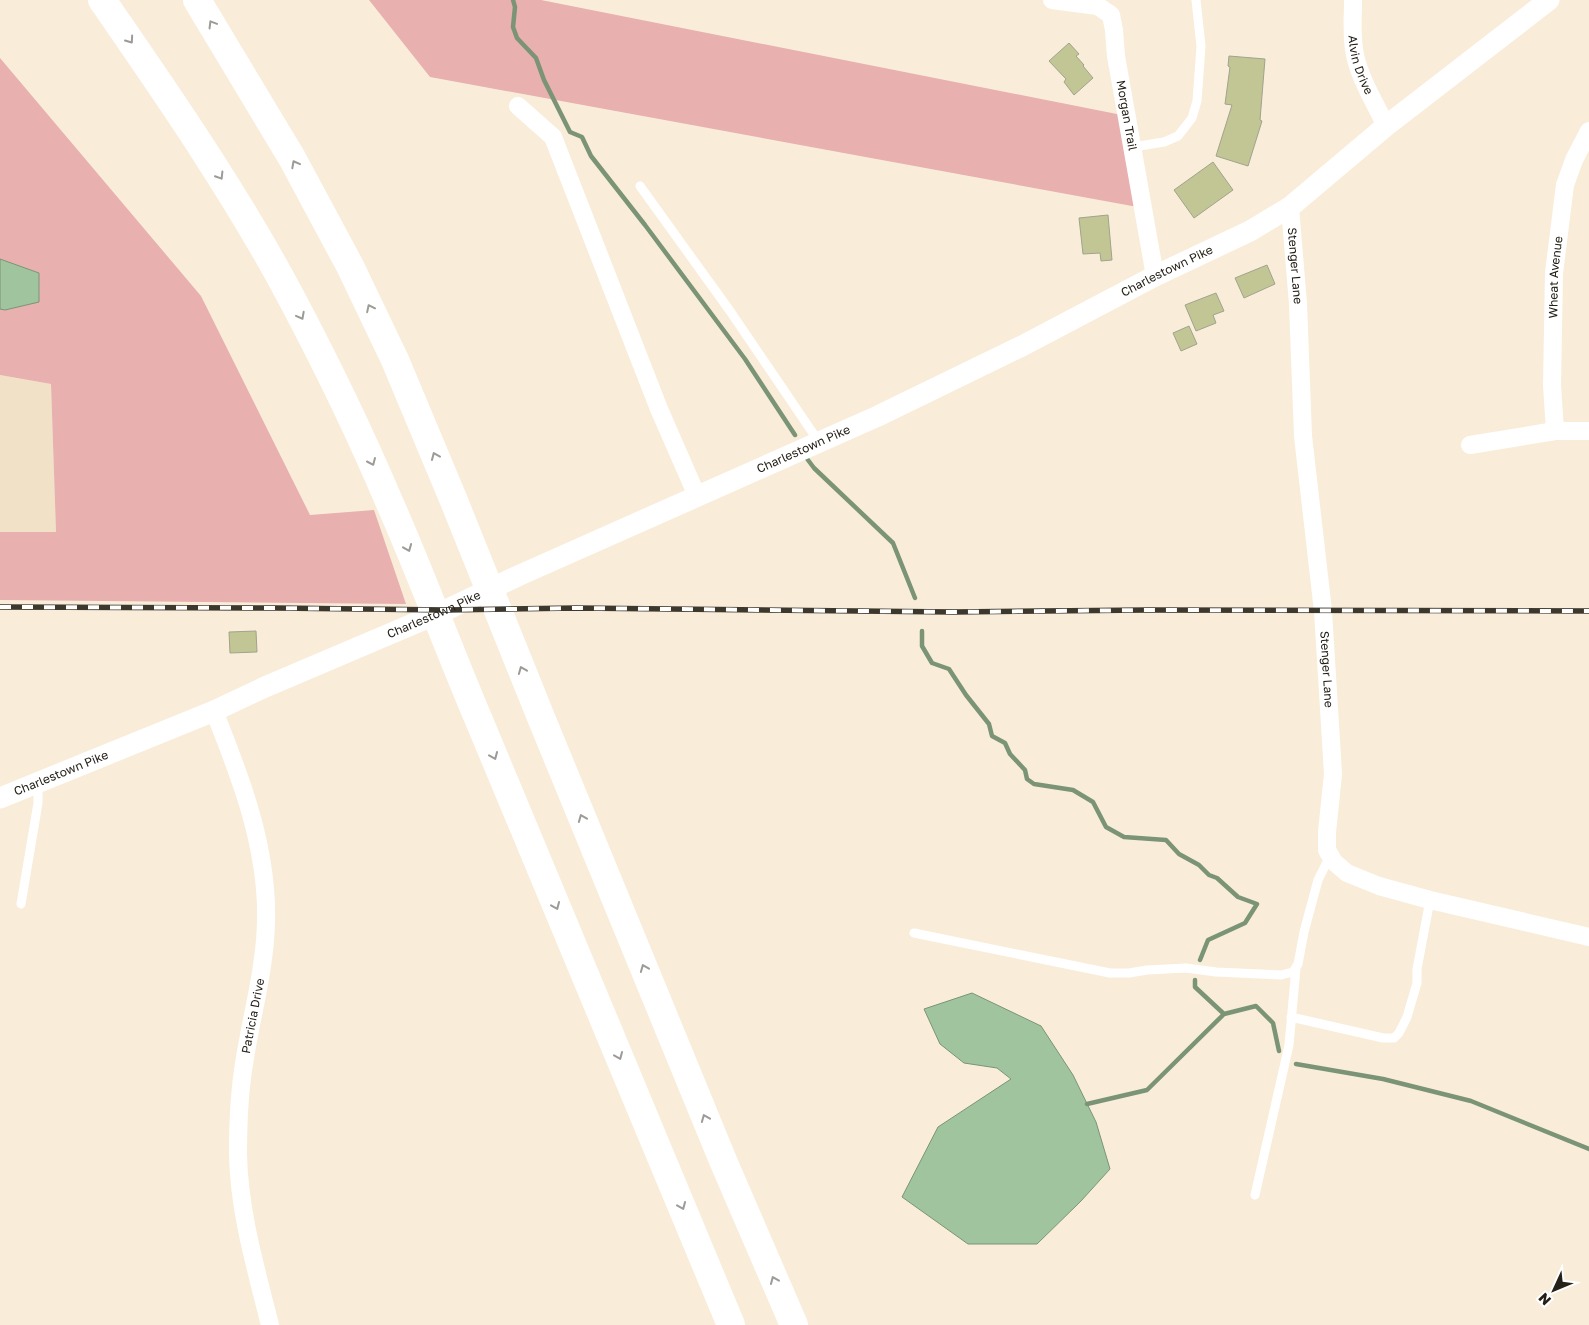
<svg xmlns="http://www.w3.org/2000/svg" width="1589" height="1325" font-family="'Golos Text',sans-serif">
<rect width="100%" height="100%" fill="#f9edd9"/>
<path fill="#f1e2c7" d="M0 375 51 384 56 532H0Z"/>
<path fill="#e8b0af" d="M369 0H541L1127 116 1143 208 430 77Z
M0 58 201 296 310 515 374 510 406 604 0 600V532H56L51 384 0 375Z"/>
<path fill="#a0c59e" stroke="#7b9476" d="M0 259 39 273V302L5 310 0 309Z
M972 993 1041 1026 1073 1075 1096 1122 1110 1169 1081 1201 1037 1244H968L902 1197 938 1127 1011 1079 997 1068 964 1063 940 1044 924 1009Z"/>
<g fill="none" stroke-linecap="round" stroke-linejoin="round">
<path stroke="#7b9476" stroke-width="4.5" d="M513 0 515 7 513 27 517 38 536 58 544 80 570 132 582 137 591 156 645 225 745 359 795 435
M805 456 814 468 893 543 915 598
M922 631V646L932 663 949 669 966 695 989 724 992 736 1005 743 1010 754 1025 770 1027 779 1034 784 1073 790 1093 802 1106 827 1124 837 1166 840 1179 854 1199 865 1209 875 1217 878 1238 897 1257 904 1245 923 1208 940 1200 960
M1195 980V987L1224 1014 1256 1006 1273 1023 1279 1051
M1296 1064 1383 1079 1471 1101 1589 1149
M1087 1104 1147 1090 1224 1014"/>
</g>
<path fill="#c1c694" stroke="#a0a38e" d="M1069 43 1079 54 1076 56 1084 65 1083 66 1093 78 1074 95 1064 82 1066 79 1049 61Z
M1229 56 1265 59 1260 120 1262 121 1248 166 1216 156 1232 105 1225 104 1230 67 1228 66Z
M1213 162 1233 190 1194 218 1174 190Z
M1108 215 1112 260 1101 261 1100 253 1083 254 1079 218Z
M1267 265 1275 284 1244 298 1235 278Z
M1216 293 1224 311 1213 315 1216 323 1196 331 1185 305Z
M1189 326 1197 344 1181 351 1173 333Z
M256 631 257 652 230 653 229 632Z"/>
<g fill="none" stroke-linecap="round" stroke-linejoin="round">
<path stroke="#fff" stroke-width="9" d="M1133 147 1164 142 1178 136 1192 118 1197 101 1201 46 1196 0
M640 186 730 311 819 442
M21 904 38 803V782
M914 933 1110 973H1129L1147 970 1186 968 1216 972 1281 975 1293 972 1298 964 1304 932 1318 880 1330 856
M1291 1017 1383 1038H1394L1399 1033 1407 1017 1417 983V969L1430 900
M1255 1195 1289 1045 1296 968"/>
<g stroke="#fff" stroke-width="18">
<path id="s1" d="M1052 0 1098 6 1111 15 1114 30 1116 56 1155 276"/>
<path id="s2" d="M1353 0C1353 18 1351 37 1355 55 1360 79 1375 103 1386 126"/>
<path d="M518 106 553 137 659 409 697 496"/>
<path id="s3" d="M1290 207 1298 304 1303 436 1323 611 1333 774 1327 832V850L1334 862 1347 873 1379 886 1430 900 1589 937"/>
<path id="s4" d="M1555 431 1552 385 1554 273 1565 185 1574 160 1589 131"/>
<path d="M1470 445 1555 431H1589"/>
<path d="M214 711C241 778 268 848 266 922 265 970 251 1017 244 1064 239 1094 238 1124 238 1154 239 1212 256 1269 270 1325"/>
</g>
<path stroke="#fff" stroke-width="21" id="s5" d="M0 798 214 711 265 687 446 610 520 575 878 416 1022 346 1155 276 1250 231 1290 207 1386 126 1549 0"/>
<path stroke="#fff" stroke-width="28" d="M102 0C169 97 237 195 292 299 327 365 359 431 388 499 420 571 447 645 478 718 562 920 647 1123 731 1325
M197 0 292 158 350 266 395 360 454 501 540 715 724 1163 794 1325"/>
<defs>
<path id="rail" d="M0 607 275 608 446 610 576 608 954 612 1148 610 1589 611"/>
</defs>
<use href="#rail" stroke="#3c382e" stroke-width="5.5"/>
<use href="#rail" stroke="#fff" stroke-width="4" stroke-dasharray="11" stroke-linecap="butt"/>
</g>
<defs><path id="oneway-chevron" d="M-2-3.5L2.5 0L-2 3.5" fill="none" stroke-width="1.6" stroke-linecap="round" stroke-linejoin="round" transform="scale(1.25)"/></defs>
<g stroke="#9d9b98">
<use href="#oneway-chevron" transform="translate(212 24) rotate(-121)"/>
<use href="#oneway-chevron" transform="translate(130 40) rotate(55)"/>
<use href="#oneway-chevron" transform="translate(295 164) rotate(-118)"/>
<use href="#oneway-chevron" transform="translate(220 176) rotate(58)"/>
<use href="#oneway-chevron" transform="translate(370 308) rotate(-116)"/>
<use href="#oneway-chevron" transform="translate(301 316) rotate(62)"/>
<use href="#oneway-chevron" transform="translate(435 456) rotate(-113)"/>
<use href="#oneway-chevron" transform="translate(372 462) rotate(66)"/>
<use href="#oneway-chevron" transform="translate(408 548) rotate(68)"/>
<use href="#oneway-chevron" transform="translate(522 670) rotate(-112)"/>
<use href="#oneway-chevron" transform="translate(494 756) rotate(67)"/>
<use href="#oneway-chevron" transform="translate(582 818) rotate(-112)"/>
<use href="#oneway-chevron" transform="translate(556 906) rotate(67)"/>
<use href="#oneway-chevron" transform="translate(644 968) rotate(-112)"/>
<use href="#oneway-chevron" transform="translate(619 1056) rotate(67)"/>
<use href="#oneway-chevron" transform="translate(705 1118) rotate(-112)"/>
<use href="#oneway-chevron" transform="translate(682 1206) rotate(67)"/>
<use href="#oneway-chevron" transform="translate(774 1280) rotate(-113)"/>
</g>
<g text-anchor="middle" stroke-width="4.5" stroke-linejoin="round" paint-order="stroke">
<g font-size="12" fill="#252119" stroke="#fff">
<text dy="4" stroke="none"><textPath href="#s2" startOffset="66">Alvin Drive</textPath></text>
<text dy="4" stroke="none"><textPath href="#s1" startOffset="164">Morgan Trail</textPath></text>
<text dy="4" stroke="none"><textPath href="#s3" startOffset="59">Stenger Lane</textPath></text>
<text dy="4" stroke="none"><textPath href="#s5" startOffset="1281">Charlestown Pike</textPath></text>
<text dy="4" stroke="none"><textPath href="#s4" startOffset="154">Wheat Avenue</textPath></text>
<text dy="4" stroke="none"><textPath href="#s5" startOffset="876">Charlestown Pike</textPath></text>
<text dy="4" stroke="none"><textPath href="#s5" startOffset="471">Charlestown Pike</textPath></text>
<text dy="4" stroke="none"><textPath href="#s3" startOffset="464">Stenger Lane</textPath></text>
<text dy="4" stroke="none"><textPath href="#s5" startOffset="66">Charlestown Pike</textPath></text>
<text transform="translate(253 1016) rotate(-79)" y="4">Patricia Drive</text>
</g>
</g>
<g transform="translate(1554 1290) rotate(226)" stroke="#ffffff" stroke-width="4" paint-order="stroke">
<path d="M0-4L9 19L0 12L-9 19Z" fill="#252119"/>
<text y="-8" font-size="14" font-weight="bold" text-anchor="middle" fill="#252119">N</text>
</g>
</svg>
